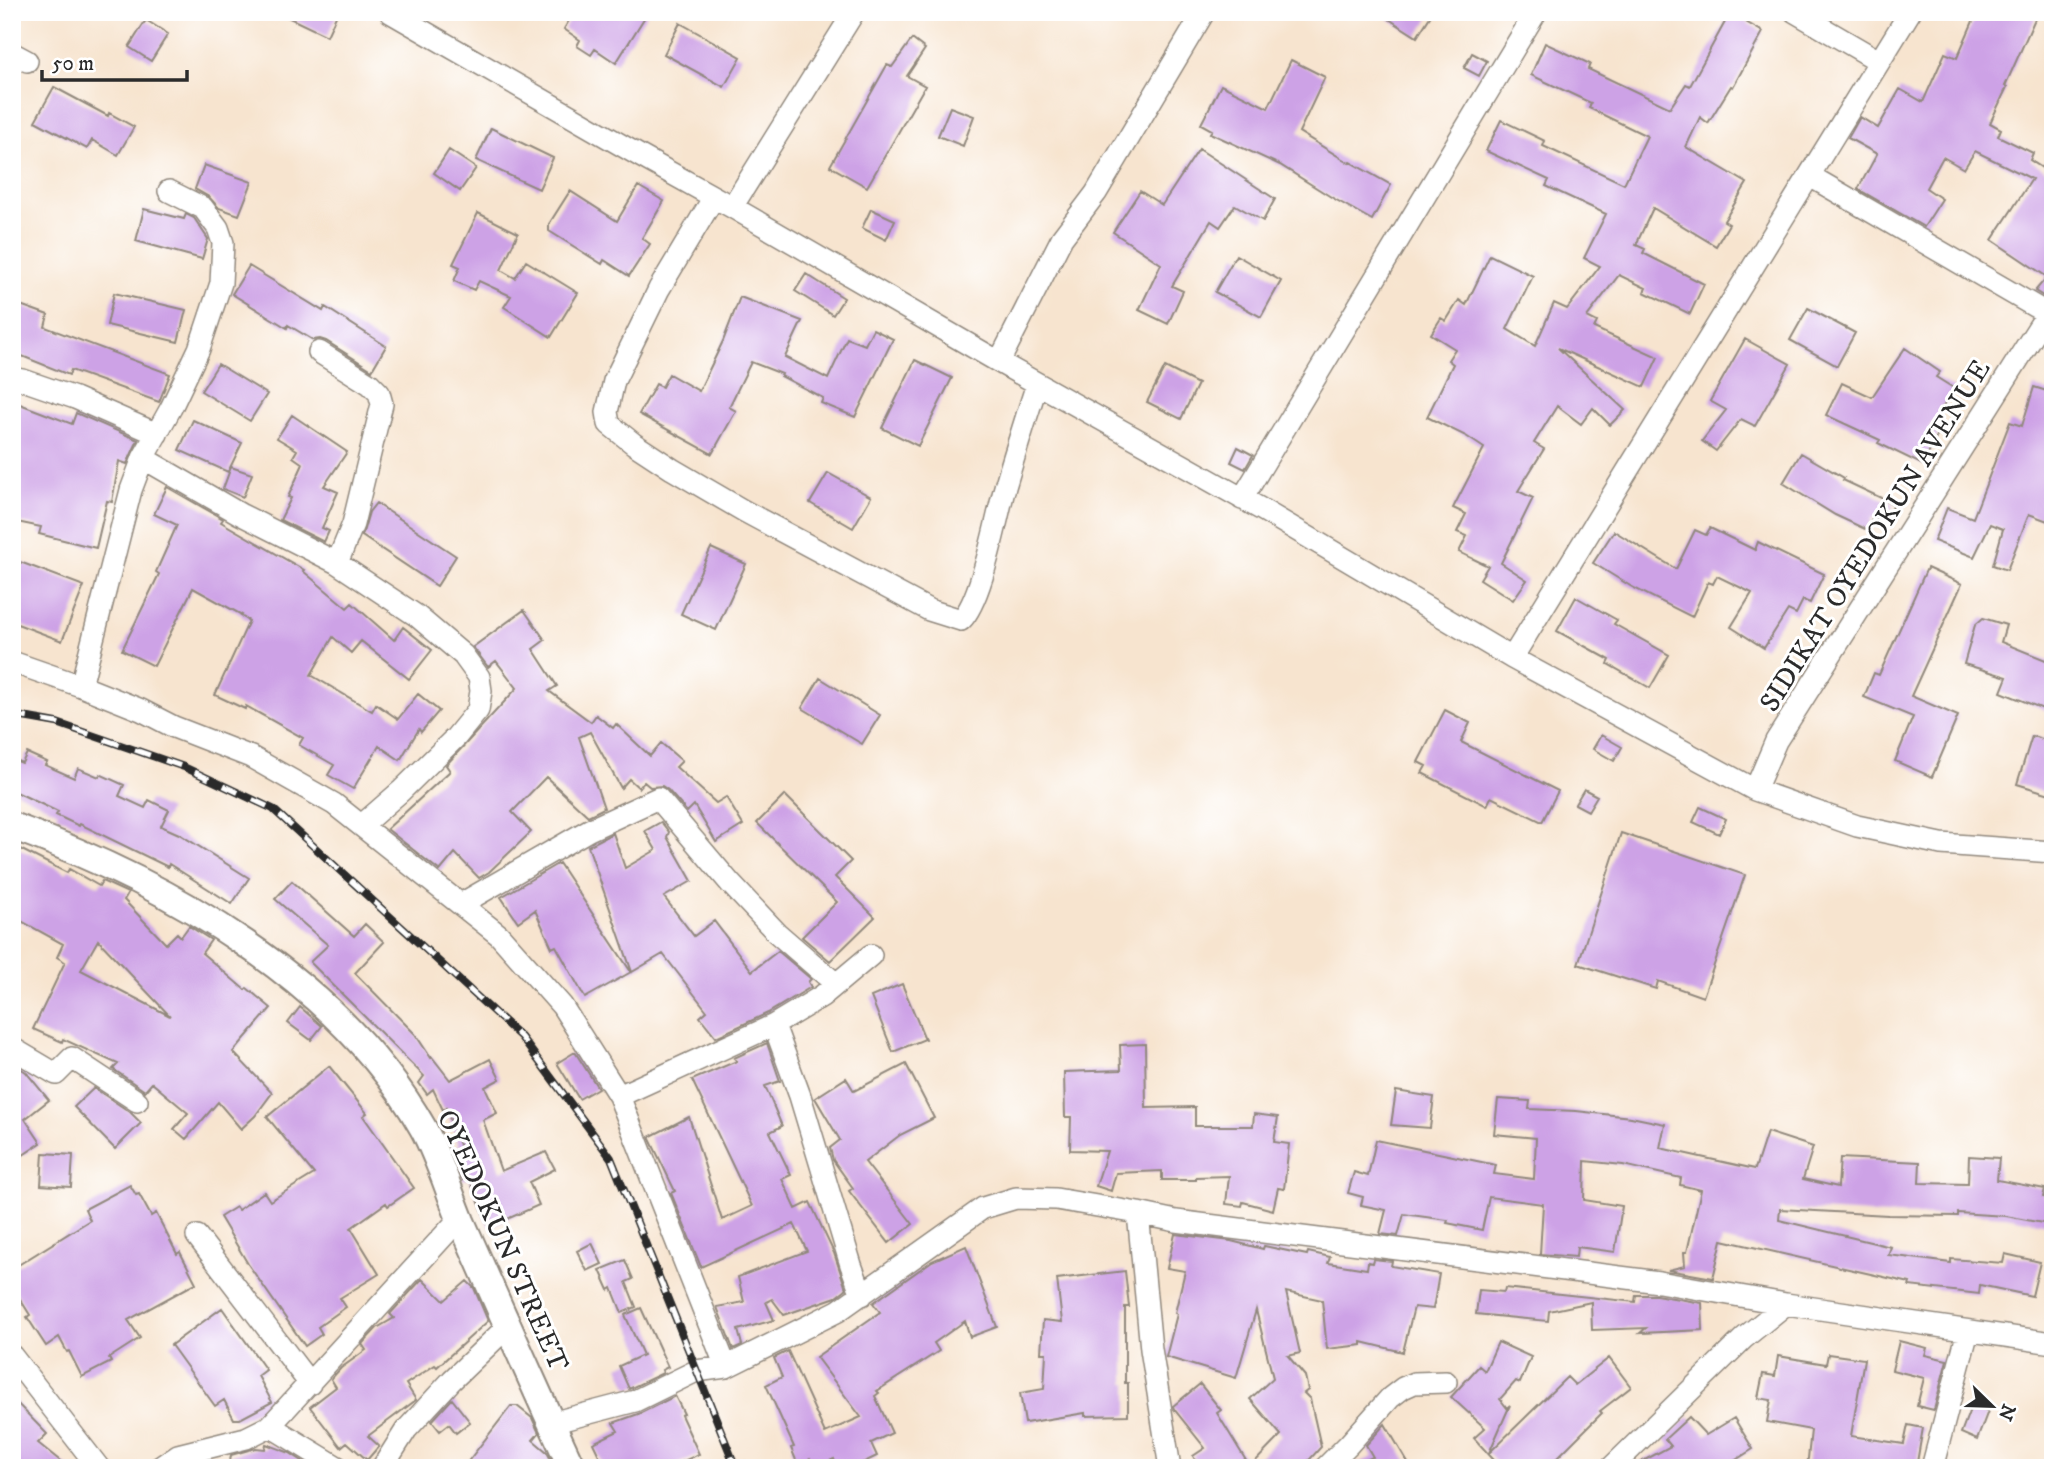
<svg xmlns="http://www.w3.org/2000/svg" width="2065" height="1480" font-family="'IM FELL DW Pica',serif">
<rect width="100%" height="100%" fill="#fff"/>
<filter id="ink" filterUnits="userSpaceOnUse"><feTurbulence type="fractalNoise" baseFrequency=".0143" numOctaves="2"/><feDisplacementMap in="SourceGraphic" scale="14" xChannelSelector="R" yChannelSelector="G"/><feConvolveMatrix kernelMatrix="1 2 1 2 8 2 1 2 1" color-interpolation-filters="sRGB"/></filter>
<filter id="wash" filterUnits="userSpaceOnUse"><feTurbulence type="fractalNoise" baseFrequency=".00686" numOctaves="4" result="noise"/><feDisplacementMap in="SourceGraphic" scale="28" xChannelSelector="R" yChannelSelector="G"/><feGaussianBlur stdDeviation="1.57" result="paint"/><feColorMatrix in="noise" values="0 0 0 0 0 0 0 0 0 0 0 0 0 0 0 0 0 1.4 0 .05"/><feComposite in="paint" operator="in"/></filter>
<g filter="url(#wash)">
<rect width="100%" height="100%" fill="#f7e4cf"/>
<g id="blocks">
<path fill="#cda2e6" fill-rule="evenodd" d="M277 12H338L327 36Z
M574 12H648L616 63 595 49 591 55 577 46 580 40 564 29Z
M1378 12H1433L1417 37Z
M1977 12H2038L2005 86 2007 87 1990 123 2001 129 1998 136 2033 153 2030 160 2053 175V302L2035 291 2047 277 1992 240 2032 179 1975 151 1964 169 1943 157 1926 188 1942 199 1924 227 1858 189 1877 154 1848 138 1860 117 1878 128 1900 89 1923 102 1945 53 1957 58Z
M1730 13 1763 32 1733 87 1731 86 1708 123 1700 117 1686 147 1747 183 1724 221 1729 224 1716 246 1653 208 1636 245 1645 249 1643 253 1704 284 1690 314 1644 292 1646 288 1619 275 1587 317 1597 322 1594 328 1658 357 1644 387 1558 348 1625 410 1610 425 1593 408 1581 424 1557 406 1534 443 1544 449 1518 491 1533 498 1501 563 1527 580 1513 600 1480 579 1488 566 1459 552 1467 536 1457 532 1466 514 1453 508 1484 448 1466 436 1427 417 1453 364 1448 360 1455 349 1431 334 1441 318 1446 321 1459 300 1466 305 1490 255 1533 276 1507 329 1535 346 1554 303 1567 309 1600 266 1584 258 1606 214 1546 186 1549 180 1486 151 1501 120 1545 141 1543 146 1624 184 1647 136 1589 108 1591 103 1531 75 1545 43 1590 64 1588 69 1670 108 1686 84 1690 86Z
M146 20 168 34 151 61 129 47Z
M680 23 741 57 724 87 664 54Z
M912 39 925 49 907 76 925 86 867 187 830 166 887 65 892 67Z
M1472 53 1487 61 1479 76 1464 68Z
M1291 60 1325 77 1299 132 1349 163 1350 162 1391 185 1372 220 1331 197 1280 165 1210 133 1212 130 1201 124 1221 85 1268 108Z
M54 87 108 116 109 113 134 127 118 155 92 140 87 149 35 121Z
M950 107 974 116 963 146 938 136Z
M491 128 553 158 539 189 476 160Z
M1199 149 1275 199 1263 221 1235 205 1220 227 1211 221 1172 286 1183 291 1168 324 1139 310 1161 264 1113 232 1140 191 1162 205Z
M449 150 476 168 460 191 434 173Z
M204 165 252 182 239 215 219 208 209 197 195 189Z
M638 186 664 201 642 238 650 244 629 276 604 260 602 264 549 231V224L570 191 617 221Z
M144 209 184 219 186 214 194 218 208 239 202 259 136 241Z
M871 209 895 220 886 240 862 228Z
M478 213 518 233 501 270 515 278 526 261 578 293 551 337 504 307 511 296 479 281 474 290 454 281 460 267 453 264Z
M1236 255 1281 281 1261 317 1215 292Z
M249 266 323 311 325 307 386 346 372 370 326 341 320 339 313 340 288 325 287 328 232 294Z
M806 274 844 298 833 315 795 291Z
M114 293 186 310 178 342 107 325Z
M740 297 802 321 785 357 828 379 847 338 865 345 873 329 893 339 855 417 821 403 823 398 781 376 782 374 751 362 729 407 736 411 712 454 639 414 656 384 662 387 669 374 699 391 723 341Z
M12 302 48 315 45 327 170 374 159 402 71 370 69 375 12 352Z
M1808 308 1855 333 1837 366 1790 340Z
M1745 339 1790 364 1755 426 1741 419 1716 451 1702 441 1726 410 1710 401Z
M1905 348 1940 372 1936 377 1955 389 1928 429 1938 434 1923 465 1878 443 1880 440 1826 415 1842 383 1872 397Z
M915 360 952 378 918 446 882 428Z
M218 364 267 394 250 421 201 391Z
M1165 367 1198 384 1181 419 1147 402Z
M2034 387 2053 393V523L2029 514 2007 570 1993 565 2003 529 1990 524 1974 557 1934 541 1947 508 1973 518 2010 422 2022 426Z
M12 401 72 424 76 413 138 440 127 464 119 461 112 502 107 501 96 548 39 534 41 527 12 521Z
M292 415 347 452 324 486 338 492 322 528 329 531 324 542 280 520 291 498 288 497 303 464 293 457 297 450 277 438Z
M193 420 242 443 228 472 179 450Z
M1238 447 1253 455 1245 469 1231 462Z
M1801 453 1844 478 1843 480 1894 504 1886 522 1873 517 1867 530 1835 515 1783 483Z
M231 467 252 474 243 497 223 489Z
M828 473 871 497 853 528 810 503Z
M167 487 223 519 221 522 304 570 303 571 347 608 352 603 394 640 403 627 432 650 409 679 361 641 351 653 333 637 311 675 372 711 376 704 398 719 418 694 439 711 421 732 419 729 400 760 379 746 353 789 328 775 334 765 299 745 303 738 246 706 245 709 215 695 249 621 241 616 242 615 193 588 154 666 122 650 159 574 156 572 177 525 154 514Z
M376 503 456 556 437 586 362 536 369 512Z
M1710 528 1755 550 1758 542 1824 574 1810 603 1803 600 1796 614 1788 610 1764 648 1731 627 1752 593 1717 576 1713 584 1708 582 1692 617 1632 587 1593 563 1614 531 1676 569 1695 530 1706 535Z
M711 548 746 564 716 630 681 614Z
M12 559 84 586 62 641 12 622Z
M1927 568 1962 584 1911 696 1958 716 1932 777 1895 761 1913 717 1864 697 1874 673 1879 675Z
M1576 597 1617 620 1614 624 1669 655 1650 688 1608 664 1610 660 1557 631Z
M524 610 545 640 533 649 557 686 549 691 591 722 596 715 613 728 616 724 650 756 661 743 682 761 676 767 716 803 726 797 743 825 716 842 694 805 687 812 668 790 662 786 650 787 644 782 639 788 629 779 621 788 590 732 579 737 604 808 588 816 546 777 512 812 531 832 489 872 479 878 455 853 440 871 387 829 450 771 446 765 517 688 496 661 488 667 473 647Z
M1983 618 2006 625 2001 642 2053 663V713L2001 692 2007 677 1964 664 1975 625Z
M820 678 880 715 862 744 802 708Z
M1445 710 1470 723 1461 742 1558 791 1542 822 1491 797 1487 806 1422 773 1426 766 1418 762Z
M1601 735 1622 747 1614 761 1593 749Z
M2032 736 2053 742V795L2017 784Z
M27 753 47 762 45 765 74 778 78 768 99 777 100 774 124 785 119 796 145 808 149 800 169 810 161 826 179 834 249 878 232 904 169 864 168 867 80 824 79 826 56 815 58 812 12 790V759L22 763Z
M1584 789 1597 796 1588 811 1575 804Z
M785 795 851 861 835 877 875 917 830 961 802 937 837 902 757 823Z
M1700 807 1726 819 1719 834 1693 822Z
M661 822 669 832 667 837 692 881 664 897 694 936 714 921 752 971 778 951 811 979 808 982 811 987 768 1013 716 1037 700 1017 707 1011 663 954 632 972 588 846 613 833 625 868 656 850 645 831Z
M1621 833 1745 875 1703 997 1658 981 1656 989 1578 964Z
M12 845 67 873 69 869 99 886 102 881 128 893 124 900 166 944 177 933 181 937 189 926 211 940 202 953 245 990 247 988 271 1008 233 1052 272 1093 255 1116 241 1129 218 1102 186 1139 174 1129 188 1113 152 1083 145 1091 113 1069 118 1064 63 1039 62 1042 33 1029 65 962 57 957 63 944 12 916ZM98 940 170 1016 81 970Z
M559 863 631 972 585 998 556 946 552 948 535 910 518 922 501 897Z
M292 881 354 936 365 924 384 942 355 973 415 1034 431 1058 432 1057 450 1080 490 1059 500 1079 485 1087 497 1113 483 1120 501 1171 546 1152 555 1169 529 1182 539 1205 489 1227 469 1178 463 1180 453 1151 460 1148 446 1108 443 1110 433 1089 427 1094 419 1083 424 1076 310 962 328 945 275 899Z
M902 984 925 1039 893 1052 871 997Z
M300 1007 322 1026 311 1040 288 1023Z
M767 1043 780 1081 765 1086 782 1126 770 1132 791 1175 782 1179 796 1209 810 1202 834 1253 846 1289 836 1297 784 1315 772 1299 766 1302 774 1320 738 1330 742 1345 733 1349 717 1307 744 1302 738 1277 807 1251 794 1224 701 1267 671 1193 675 1191 649 1137 689 1117 722 1220 752 1206 692 1080 737 1061 734 1058Z
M1145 1044 1146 1108 1195 1107V1126H1253L1254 1114 1278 1117 1274 1142 1289 1144 1284 1189 1278 1188 1273 1210 1243 1202 1242 1206 1226 1204 1229 1176 1196 1177V1180H1162V1171L1116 1173 1111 1191 1096 1186 1107 1151 1070 1150 1071 1117H1065L1064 1072 1121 1070 1120 1045Z
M575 1052 598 1088 579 1099 557 1063Z
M12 1063 26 1072 49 1100 25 1119 41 1143 23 1155 12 1139Z
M906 1064 934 1118 900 1135 865 1162 913 1224 889 1243 849 1191 853 1188 833 1160 830 1148 840 1140 815 1098 846 1078 854 1091Z
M329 1066 367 1113 363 1116 414 1188 388 1206 386 1203 351 1228 379 1274 340 1298 346 1307 318 1327 322 1334 305 1346 248 1264 220 1217 236 1207 238 1210 264 1192 270 1201 314 1174 267 1117Z
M94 1088 130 1112 141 1123 115 1149 74 1107Z
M1396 1091 1434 1097 1430 1128 1391 1125Z
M1498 1099 1530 1101 1529 1109 1576 1111 1631 1117 1665 1124 1660 1148 1755 1169 1767 1132 1813 1147 1803 1179 1838 1187 1840 1158 1920 1162 1919 1183 1968 1184 1969 1156 1999 1158 1997 1180 2045 1189 2043 1197 2053 1199V1225L2006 1216 1958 1213V1216L1888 1215 1780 1209 1779 1220 1891 1247 1888 1255 1951 1263V1259L2003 1263 2005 1254 2040 1262 2032 1296 1980 1285 1979 1294 1909 1286 1910 1283 1722 1240 1713 1278 1668 1270 1685 1266 1684 1252H1687L1701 1190 1680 1185 1681 1178 1623 1165 1585 1161 1584 1200 1622 1206 1615 1252 1577 1247 1576 1257 1540 1254 1543 1204 1489 1197 1482 1230 1447 1223 1448 1220 1404 1214 1398 1236 1380 1234 1386 1210 1361 1205 1363 1197 1348 1193 1354 1172 1368 1176 1376 1140 1496 1165 1494 1174 1534 1179 1536 1138 1494 1134Z
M43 1153 73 1155 71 1187 41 1185Z
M130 1185 136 1195 139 1194 151 1216 156 1213 177 1254 180 1252 196 1283 128 1320 140 1338 109 1358 111 1362 82 1377 69 1351 67 1352 59 1337 46 1346 27 1317 30 1315 12 1286V1269L90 1220 85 1209Z
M1175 1234 1231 1241 1263 1249 1264 1246 1307 1255 1308 1252 1330 1257 1328 1263 1367 1269 1368 1262 1372 1263 1373 1259 1392 1261 1391 1266 1439 1274 1433 1309 1414 1307 1403 1352 1362 1342V1345L1327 1349 1322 1300 1286 1292 1300 1353 1288 1356 1305 1376 1308 1390 1304 1393 1310 1399 1321 1447 1302 1468H1200L1193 1456 1205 1448 1174 1409 1173 1406 1200 1384 1221 1410 1217 1413 1250 1467 1281 1435 1250 1399 1273 1378 1256 1310 1236 1378 1166 1357 1177 1314 1175 1313 1185 1271 1167 1268Z
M592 1243 602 1264 587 1271 577 1251Z
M966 1246 997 1327 970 1337 965 1321 934 1343 939 1351 877 1391 879 1393 875 1396 892 1433 871 1443 877 1456 852 1468H837L834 1459 815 1468 810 1459 798 1465 791 1448 794 1447 766 1385 782 1377 774 1358 788 1351 825 1433 861 1417 816 1357 880 1312 873 1303 932 1261Z
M625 1260 633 1279 626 1282 636 1307 622 1313 612 1288 609 1290 600 1270Z
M1125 1271 1129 1307H1125V1383H1128V1415L1085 1416V1413L1025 1423 1020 1393 1044 1389 1046 1353H1041L1043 1320 1062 1322 1057 1279Z
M422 1279 444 1301 467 1281 474 1288 488 1321 437 1367 435 1365 406 1384 416 1400 368 1436 379 1446 367 1460 347 1442 341 1447 310 1407 336 1387 331 1379 341 1368 366 1350 362 1344 377 1328 394 1318 390 1314Z
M1505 1288 1635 1302 1636 1295H1656L1702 1303 1703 1330 1640 1333 1646 1328 1592 1330 1591 1302 1549 1311 1548 1321 1476 1314 1479 1290 1504 1292Z
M222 1308 266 1370 258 1376 272 1402 240 1419H234L224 1400 215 1406 171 1345Z
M641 1308 668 1367 662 1370 663 1373 629 1389 619 1366 643 1355 625 1315Z
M1899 1341 1927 1348 1925 1355 1947 1360 1934 1410 1917 1406 1924 1378 1892 1370Z
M1498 1342 1531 1357 1520 1383 1516 1381 1500 1399 1507 1408 1510 1405 1489 1453 1567 1377 1575 1385 1609 1358 1631 1387 1600 1411 1602 1413 1547 1468H1501L1474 1438 1485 1428 1451 1397 1479 1366 1485 1371Z
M1828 1354 1864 1359 1851 1436 1904 1444 1908 1425 1923 1428 1916 1468H1807L1811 1430 1767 1422 1771 1400 1758 1398 1763 1374 1775 1376 1778 1356 1826 1364Z
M675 1396 684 1414 681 1415 699 1454 669 1468H605L593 1443 618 1431 613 1423 641 1413Z
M12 1398 47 1434 38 1443 69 1468H12Z
M452 1399 470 1422 456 1433 449 1424 440 1431 432 1421Z
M1972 1404 1988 1411 1977 1440 1961 1433Z
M511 1406H517L532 1418 539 1433 533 1440 547 1452 555 1468H463Z
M1689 1417 1706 1435 1734 1418 1753 1449 1723 1468H1630L1671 1446 1665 1439Z
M1385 1424 1411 1468H1347L1373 1457 1366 1445Z
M266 1444 290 1453 313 1468H229L231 1455 256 1448 265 1449Z"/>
</g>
</g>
<g filter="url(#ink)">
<use href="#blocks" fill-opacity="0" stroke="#91887d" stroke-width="2"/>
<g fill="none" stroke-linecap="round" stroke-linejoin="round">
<defs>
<path id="minor" d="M390 12 642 157 732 207 999 362 1261 509 1512 658 1755 790 1857 826 1941 844 2053 852
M1795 12 1879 61
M12 53 27 61
M1810 176 2053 317
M714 197 659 289 614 381 607 412 609 424 634 444 672 469 744 511 929 610 961 620C982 600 996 519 1005 487 1015 453 1026 418 1037 384
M732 207 854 12
M319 352 370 384 379 393 382 404 353 524 337 563
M999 362 1062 238 1096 193 1204 12
M12 378 23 380 75 398 157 434
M143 458 240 514 337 563 417 616 463 655 479 677 481 691 478 710 456 737 401 791 362 825
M1242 499 1536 12
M1512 658 1910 12
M12 662 81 686 141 710 174 727 251 757 334 804 499 935 562 1006 619 1096 726 1367
M81 686 131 490 143 458 171 408 199 349 221 283 223 243 218 228 203 208 169 191
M1755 790 1776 741 2047 314
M461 904 589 830 658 798 730 883 777 933 836 984
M774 1025 800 1096 851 1265 862 1295
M12 1048 56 1074 72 1058 137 1101
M619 1096 774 1025 822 996 871 955
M1138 1213 1151 1349 1170 1468
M197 1236 310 1384
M12 1356 99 1468
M551 1423 635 1401 696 1371 726 1367 838 1311 983 1208 1016 1198 1056 1199 1138 1213 1176 1221 1659 1282 1786 1304
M270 1426 339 1468
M159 1468 178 1455 246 1438 270 1426 460 1218
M382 1468 406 1430 452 1380 508 1326
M1325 1468 1349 1444 1390 1398 1403 1388 1414 1383 1446 1382
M1611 1468 1744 1338 1786 1304 2053 1343
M1932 1468 1968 1331"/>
<path id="tertiary" d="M12 826C168 883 339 980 423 1128 438 1155 449 1192 461 1221 498 1304 534 1386 572 1468"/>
</defs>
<use href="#minor" stroke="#91887d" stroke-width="24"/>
<use href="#tertiary" stroke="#91887d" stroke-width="30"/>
<use href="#minor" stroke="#fff" stroke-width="21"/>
<use href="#tertiary" stroke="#fff" stroke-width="26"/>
<defs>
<path id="rail" d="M12 715 57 723 184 767 273 809 521 1037 611 1158 736 1468"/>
</defs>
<use href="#rail" stroke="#2b2b2b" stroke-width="8"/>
<use href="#rail" stroke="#fff" stroke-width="5" stroke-dasharray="16" stroke-linecap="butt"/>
</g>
</g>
<g text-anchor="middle" stroke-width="6" stroke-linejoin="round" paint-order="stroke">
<g font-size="28" fill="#2b2b2b" stroke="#fff">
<text transform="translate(1874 535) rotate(-58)" y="10">SIDIKAT OYEDOKUN AVENUE</text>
<text transform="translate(504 1240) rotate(66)" y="10">OYEDOKUN STREET</text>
</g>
</g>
<rect width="2065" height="1480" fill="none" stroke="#fff" stroke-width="42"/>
<g transform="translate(1992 1406) rotate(113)" stroke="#ffffff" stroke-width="5" paint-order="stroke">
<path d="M0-5L12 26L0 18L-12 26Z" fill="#2b2b2b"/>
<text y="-10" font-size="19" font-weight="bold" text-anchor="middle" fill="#2b2b2b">N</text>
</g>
<path d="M42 70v10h145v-10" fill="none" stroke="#2b2b2b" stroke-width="3.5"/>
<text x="52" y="70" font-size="21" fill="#2b2b2b" stroke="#ffffff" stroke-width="5" paint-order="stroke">50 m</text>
</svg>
